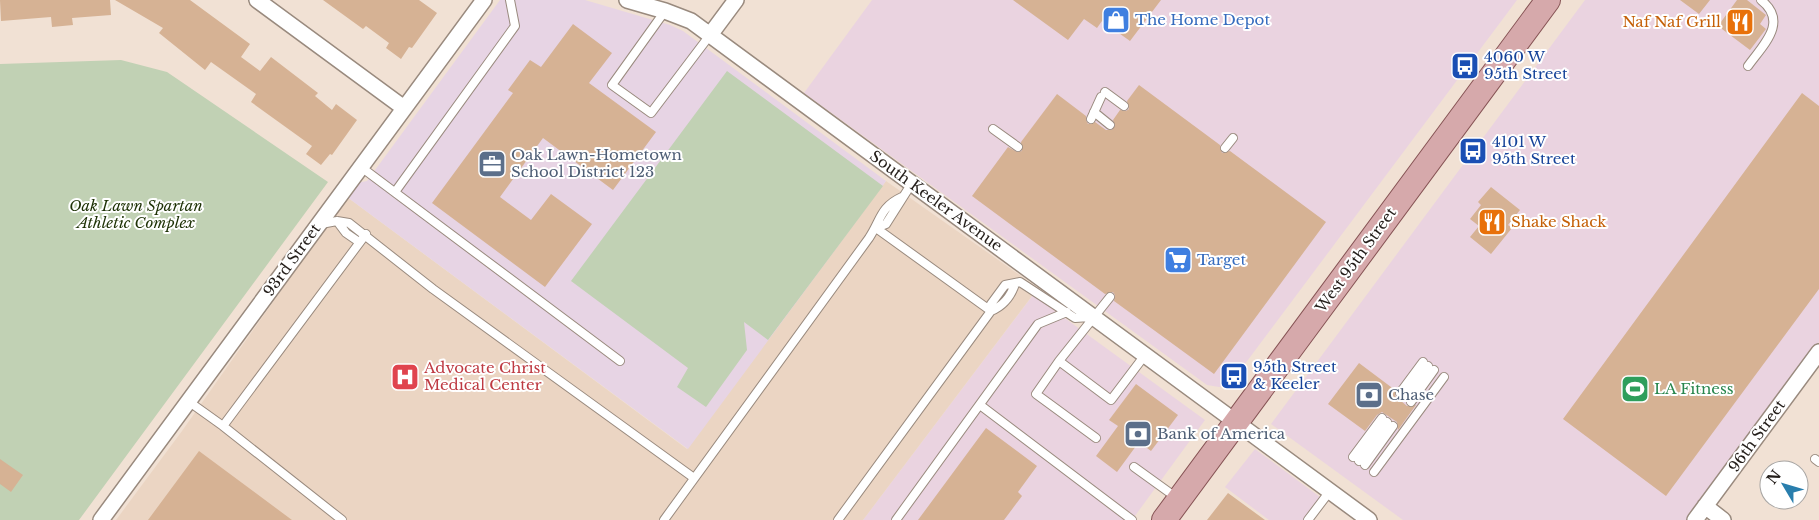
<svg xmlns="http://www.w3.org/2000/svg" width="1819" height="520" font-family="'Libre Baskerville',serif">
<rect width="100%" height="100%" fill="#f1e1d4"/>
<path fill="#ead3e0" d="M872 0H1517L1230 384 1219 387 1207 385 804 93Z
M1585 0H1819V342L1686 520H1403L1271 424Z
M1033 295 1205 420 1132 520H863Z
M1255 449 1324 500 1308 520H1269L1225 487Z"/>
<path fill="#ebd5c3" d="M886 181 1038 288 863 520H116L182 431 347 197 687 449Z"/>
<path fill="#e7d4e4" d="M500 0H585L670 25 683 31 886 181 688 449 347 197 357 183 367 181Z"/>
<path fill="#c1d1b4" d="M121 60 167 72 328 182 79 520H0V64Z
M727 71 883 186 768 340 744 322 747 350 706 407 677 387 688 368 571 281Z"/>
<path fill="#d6b294" d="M0 0H110L111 15 72 18 73 25 52 27 51 17 1 21Z
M115 0H190L250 44 241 57 260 71 271 57 318 93 315 96 332 110 336 104 357 120 332 155 330 154 321 165 306 154 312 146 251 102 256 94 211 62 205 70 159 33 163 28Z
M323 0H419L437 13 412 48 409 47 401 59 386 48 389 43 366 26 363 29Z
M1013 0H1161L1130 41 1102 21 1097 28 1084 19 1068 40Z
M1680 0H1710L1699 14Z
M1737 0H1747L1766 15 1760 24 1766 29 1750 50 1718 26Z
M573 24 612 53 589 83 656 132 613 190 543 138 500 197 531 220 551 194 592 224 545 287 432 203 513 93 508 90 530 60 541 67Z
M1139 85 1220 145 1222 153 1230 151 1326 222 1214 374 1114 301 1115 295 1113 292 1105 294 972 196 1008 147 1017 152 1022 151 1021 142 1057 94 1086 116V120L1088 124 1095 122 1106 130H1112L1115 126 1113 120 1120 110 1126 111 1129 109 1127 101Z
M1802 93 1819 106V289L1666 496 1563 419Z
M1491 187 1520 210 1508 225 1512 228 1491 254 1470 237 1479 226 1470 219 1481 205 1478 202Z
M1359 363 1395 390V396L1407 406 1416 405 1398 430 1397 422 1382 412 1377 415 1365 431 1328 404Z
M1136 384 1178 415 1151 451 1139 442 1117 472 1096 456 1118 426 1109 420Z
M986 428 1037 466 1018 492 1022 496 1004 520H918Z
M199 451 292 520H148Z
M0 459 23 475 11 492 0 484Z
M1228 493 1265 520H1207Z"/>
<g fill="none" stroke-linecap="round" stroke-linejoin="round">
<defs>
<path id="service" d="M665 11 612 85 651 113 710 35
M1748 66C1763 45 1789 22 1761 0
M1105 92 1124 106
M1094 112 1110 125
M1091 119 1101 97
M993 129 1018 147
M1225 148 1233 138
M361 167 620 361
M395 192 515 26 510 0
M337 221 346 233 359 242
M321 224 337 221 349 223 433 289 694 478
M876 228 991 311
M876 228 886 224 912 183
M991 311V304L1005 285 1020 282 1075 318 1090 317
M1059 361 1110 297
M1400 393 1423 362
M1405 397 1428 366
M188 401 223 426
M1411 402 1434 370
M980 405 1132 520
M1096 438 1036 394 1059 361 1111 400 1145 355
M1353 457 1382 418
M1815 459 1819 462
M1359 461 1387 422
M1365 465 1393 426
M1134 467 1177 498
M1374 472 1444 377
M342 520 223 426 366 234
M664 520 869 238C881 220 880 207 902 197
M838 520 991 311C1003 306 1011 296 1015 284
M896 520 1038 324 1067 312
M1308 520 1330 491"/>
<path id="minor" d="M257 0 404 108
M627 0 665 11 691 21 1369 520
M710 35 736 0
M1705 506 1723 520
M101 520 484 0
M1695 520 1819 352"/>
<path id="primary" d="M1164 520 1548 0"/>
</defs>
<use href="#service" stroke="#998a7e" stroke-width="10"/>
<use href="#minor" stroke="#998a7e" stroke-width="18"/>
<use href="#primary" stroke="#865354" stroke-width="26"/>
<use href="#service" stroke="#fff" stroke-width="8"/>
<use href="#minor" stroke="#fff" stroke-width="15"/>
<use href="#primary" stroke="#d6a9ab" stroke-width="24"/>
</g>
<defs>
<symbol id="shop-square" viewBox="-11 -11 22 22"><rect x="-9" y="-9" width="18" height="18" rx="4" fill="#3f7fe0" stroke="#fff"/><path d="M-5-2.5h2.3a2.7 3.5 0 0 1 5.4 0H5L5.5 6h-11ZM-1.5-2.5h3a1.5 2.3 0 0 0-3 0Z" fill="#fff"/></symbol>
<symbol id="restaurant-square" viewBox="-11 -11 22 22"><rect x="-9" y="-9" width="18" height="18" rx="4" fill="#e8710a" stroke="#fff"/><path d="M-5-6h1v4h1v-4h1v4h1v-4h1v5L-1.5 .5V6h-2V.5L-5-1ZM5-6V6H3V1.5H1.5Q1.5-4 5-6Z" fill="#fff"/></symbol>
<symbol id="bus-square" viewBox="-11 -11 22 22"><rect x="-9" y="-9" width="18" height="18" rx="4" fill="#1a4fb4" stroke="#fff"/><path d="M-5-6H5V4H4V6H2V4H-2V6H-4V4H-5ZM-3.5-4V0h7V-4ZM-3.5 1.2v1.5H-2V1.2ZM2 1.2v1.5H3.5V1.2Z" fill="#fff"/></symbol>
<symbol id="office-square" viewBox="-11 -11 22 22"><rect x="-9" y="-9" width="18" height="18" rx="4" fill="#5c6f8a" stroke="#fff"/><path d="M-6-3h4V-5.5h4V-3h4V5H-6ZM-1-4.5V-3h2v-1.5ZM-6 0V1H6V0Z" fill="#fff"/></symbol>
<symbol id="supermarket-square" viewBox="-11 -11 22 22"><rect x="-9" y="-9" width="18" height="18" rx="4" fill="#3f7fe0" stroke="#fff"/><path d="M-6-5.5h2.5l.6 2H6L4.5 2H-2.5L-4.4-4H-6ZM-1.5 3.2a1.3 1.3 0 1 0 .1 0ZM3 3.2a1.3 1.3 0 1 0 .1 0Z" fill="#fff"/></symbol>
<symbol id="hospital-square" viewBox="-11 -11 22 22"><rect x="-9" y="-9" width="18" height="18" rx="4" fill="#e0444e" stroke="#fff"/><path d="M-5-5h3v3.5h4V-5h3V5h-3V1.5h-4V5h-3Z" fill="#fff"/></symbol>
<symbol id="stadium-square" viewBox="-11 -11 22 22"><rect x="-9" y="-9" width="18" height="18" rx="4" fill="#2e9e5b" stroke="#fff"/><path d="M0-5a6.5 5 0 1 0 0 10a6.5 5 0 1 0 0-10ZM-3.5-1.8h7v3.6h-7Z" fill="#fff"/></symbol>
<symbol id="bank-square" viewBox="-11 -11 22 22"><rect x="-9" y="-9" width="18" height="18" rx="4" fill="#5c6f8a" stroke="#fff"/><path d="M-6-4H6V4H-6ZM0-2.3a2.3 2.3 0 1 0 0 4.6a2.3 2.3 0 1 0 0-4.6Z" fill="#fff"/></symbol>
</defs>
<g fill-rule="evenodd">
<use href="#shop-square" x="1100" y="4" width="32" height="32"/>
<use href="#restaurant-square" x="1724" y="6" width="32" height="32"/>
<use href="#bus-square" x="1449" y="50" width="32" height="32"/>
<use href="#bus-square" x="1457" y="135" width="32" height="32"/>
<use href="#office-square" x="476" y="148" width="32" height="32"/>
<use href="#restaurant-square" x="1476" y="206" width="32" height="32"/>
<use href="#supermarket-square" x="1162" y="244" width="32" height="32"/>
<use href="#bus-square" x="1218" y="360" width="32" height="32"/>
<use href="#hospital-square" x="389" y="361" width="32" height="32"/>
<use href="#stadium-square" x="1619" y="373" width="32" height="32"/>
<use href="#bank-square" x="1353" y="379" width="32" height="32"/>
<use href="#bank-square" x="1122" y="418" width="32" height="32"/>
</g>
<g text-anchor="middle" stroke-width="4" stroke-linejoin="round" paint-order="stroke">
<g font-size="15" fill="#366cbe" stroke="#fff" text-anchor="start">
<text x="1135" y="25">The Home Depot</text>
<text x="1197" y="265">Target</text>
</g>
<g font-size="15" fill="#c56008" stroke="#fff" text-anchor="end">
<text x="1721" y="27">Naf Naf Grill</text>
<text x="1511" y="227" text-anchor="start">Shake Shack</text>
</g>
<g font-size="15" fill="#164399" stroke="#fff" text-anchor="start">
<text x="1484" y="62">4060 W<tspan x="1484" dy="17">95th Street</tspan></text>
<text x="1492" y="147">4101 W<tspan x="1492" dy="17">95th Street</tspan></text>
<text x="1253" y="372">95th Street<tspan x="1253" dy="17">&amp; Keeler</tspan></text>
</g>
<g font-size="15" fill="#4e5e75" stroke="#fff" text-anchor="start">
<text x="511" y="160">Oak Lawn-Hometown<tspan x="511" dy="17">School District 123</tspan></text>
<text x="1388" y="400">Chase</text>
<text x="1157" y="439">Bank of America</text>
</g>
<g font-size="15" fill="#241e1a" stroke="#fff">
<text transform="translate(936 201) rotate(36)" y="5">South Keeler Avenue</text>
<text transform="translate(292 260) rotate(-54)" y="5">93rd Street</text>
<text transform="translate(1356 260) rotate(-54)" y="5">West 95th Street</text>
<text transform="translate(1757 436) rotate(-54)" y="5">96th Street</text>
</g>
<g font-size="15" font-style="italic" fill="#1d3105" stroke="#fff">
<text x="136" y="211">Oak Lawn Spartan<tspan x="136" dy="17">Athletic Complex</tspan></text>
</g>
<g font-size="15" fill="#be3a42" stroke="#fff" text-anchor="start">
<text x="424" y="373">Advocate Christ<tspan x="424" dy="17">Medical Center</tspan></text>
</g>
<g font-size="15" fill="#27864d" stroke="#fff" text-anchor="start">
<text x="1654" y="394">LA Fitness</text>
</g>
</g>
<g transform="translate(1784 485) rotate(308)"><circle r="24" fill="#ffffff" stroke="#a7a5a3"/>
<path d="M0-4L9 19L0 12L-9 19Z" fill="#297ead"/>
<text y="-8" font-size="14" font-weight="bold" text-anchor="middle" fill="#241e1a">N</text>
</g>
</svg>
